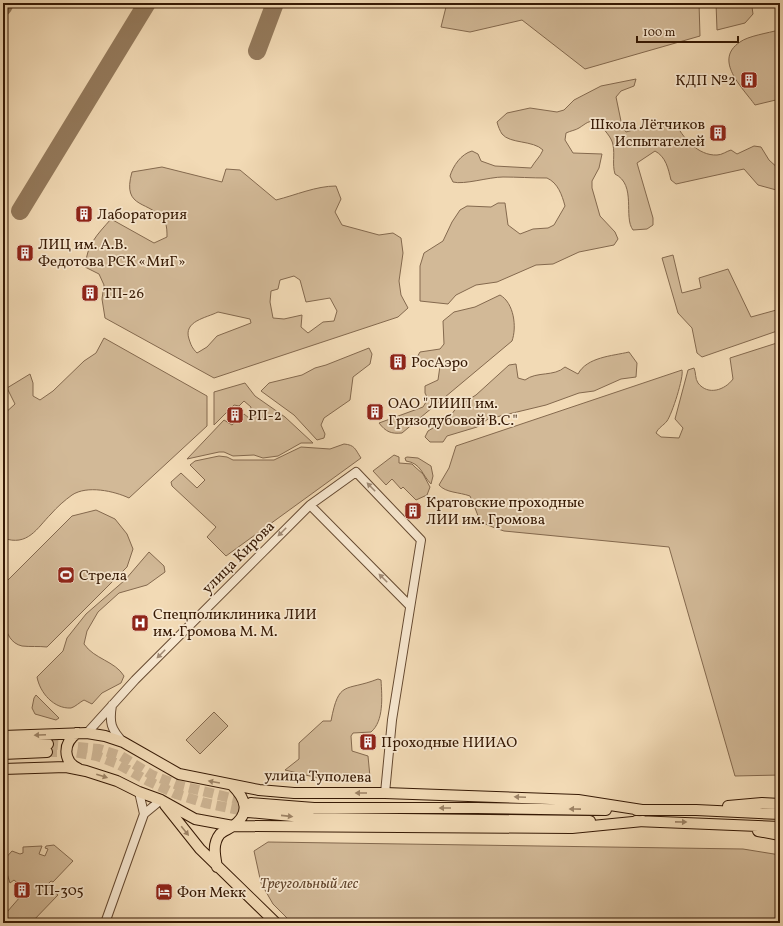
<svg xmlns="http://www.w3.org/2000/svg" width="783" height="926" font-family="Vollkorn,serif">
<rect width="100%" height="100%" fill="#f2dab5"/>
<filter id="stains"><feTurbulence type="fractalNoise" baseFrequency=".005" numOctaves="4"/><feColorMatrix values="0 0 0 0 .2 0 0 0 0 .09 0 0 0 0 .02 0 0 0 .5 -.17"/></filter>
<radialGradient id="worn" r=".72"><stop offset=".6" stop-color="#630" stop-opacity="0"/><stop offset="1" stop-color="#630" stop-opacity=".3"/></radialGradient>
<path fill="#d2b997" stroke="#84694e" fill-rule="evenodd" d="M458 3H699L700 36 585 69 522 20 470 32 441 27 446 7Z
M716 3H750L752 7 753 14 745 23 717 30Z
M779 30 780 99 755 105C742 87 713 60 740 42 748 36 768 33 779 30Z
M636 79 634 86 621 91 616 97 622 126 626 132 654 124 675 122C682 137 698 156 717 155 722 155 727 151 731 150L737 154 754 146 761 147 769 160 780 170V191L758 185 744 169 676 184 671 180C668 168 666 157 655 151L637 163 653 218V225L647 229 633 230C623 217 637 185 615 174 612 164 615 155 613 145 612 137 603 129 598 122 588 120 587 123 579 128 576 130 570 131 566 133L565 140 573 153 602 154 599 168 592 181V188L600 216 615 232 618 239 614 245 579 252 553 264 536 265 497 282 476 285 456 295 448 304 420 301V266L424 253 443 241 452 222 460 210 467 206 491 207 498 203H505L508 225 520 234 533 229 548 228 554 225 565 206C562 195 558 183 547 178 532 178 517 177 503 177 489 177 464 185 453 182L450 176C453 166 461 154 472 151L478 154 481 161 495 166 531 168C535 161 540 157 543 150 533 140 510 144 502 134 500 131 498 126 497 122L507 113 530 108 557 112 564 110 574 100 601 86Z
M162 167 222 182 226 169 240 170 276 200C296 195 316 186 336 186L341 199 335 212 342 225 379 235 393 233 401 238 403 253 399 281 401 295 408 308 398 317 214 378 105 318 102 299 104 285 99 274 85 267C87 244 97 235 111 219L154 243 167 237C167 232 167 226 165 222 151 199 121 211 132 172ZM294 276 300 280 306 302 330 298 337 311 334 321 323 322 308 333 301 327 302 315 284 319 273 318 270 302 271 291 278 289 280 280ZM218 312 250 319 251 323 217 336 207 347 197 353C192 348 191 345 189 339 183 321 206 318 218 312Z
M673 255 682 293 701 288 699 278 728 269 751 317 780 309V330L702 357 697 353 692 328 678 313 662 258Z
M500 295C514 303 517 327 512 341L402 433C391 434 386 432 379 423L423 407 428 399 425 393V386L438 380 440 366 434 363 419 365 416 359 420 352 440 349 444 344 443 321 454 312 475 307Z
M104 338 207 396V426L129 498C114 491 87 485 72 495 65 500 57 507 51 514 37 528 28 547 3 538V415L15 404 7 388 30 374 33 383V396L40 400 53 391 84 361 96 353Z
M780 342V775L735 776 669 547 504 531C474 521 482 522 470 496 459 492 446 493 439 485L449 468 456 446 682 370C684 377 672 414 667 421 663 426 659 427 656 433L661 437 679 438 683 428 675 419 688 370 694 368C696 372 695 379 698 383 708 396 725 390 733 379L730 358Z
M369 348 372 354 370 364 353 377 350 400 324 418 321 425 325 434 324 438 317 440 294 415 261 391 269 383 302 375 315 368 326 365Z
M629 352 637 363 636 377 621 379 594 391 579 393 546 405 488 419 477 427 447 436 443 442H430L425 437 428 431 448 419 457 407 476 395 509 365 516 364 518 378 525 380C537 371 554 377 565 367L578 374C587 357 612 356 629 352Z
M245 383 255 396 285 417 313 443H301L278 456 263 458 254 455 233 456 224 452H219L187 459 224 420 232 425 244 414 249 418 251 407 244 401 239 406 234 405 214 425V392Z
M344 444C355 445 355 449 361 458L226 556 207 537 216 527 172 486 171 482 181 473 197 488 205 480 190 465 195 461 219 456 227 457 233 460H274L301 447 330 449Z
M394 455 399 457V463L412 464 415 467 423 474 430 487 427 495 416 500 403 487 401 489 392 479 386 485 373 471Z
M407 457 418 458 431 466 433 476 431 484C422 475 421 463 406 461L405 458Z
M96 510 115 519 127 534 133 549 127 567 47 647C39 646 30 647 22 646 0 641 3 606 3 587L6 582 72 516Z
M149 552 164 566 165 572 147 585 119 593 98 612 87 631 84 644C94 659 115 661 124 676L121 683 102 693 92 704 84 700C80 702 75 707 71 708 54 709 40 693 37 677L63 651 67 638 86 614 125 580Z
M378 679 381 680C382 697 384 721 371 732L353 733 351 736 352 751 368 756 370 777 368 780 360 777 322 779 285 770 299 759V743L323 721H331C339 679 345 692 378 679Z
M36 695 59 718 56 720 35 714 32 708 34 698Z
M214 712 228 726 200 754 186 740Z
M268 842 743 849 780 855V923H292L273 904 261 883 254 851Z
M54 845 73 861 53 882 51 881 47 885 58 895 31 923H3V911L7 912 27 889 23 886 17 891 21 886 14 880 10 883 3 861 12 851 20 854 23 853V847L42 846 39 854 45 856 48 849 45 848 46 846Z"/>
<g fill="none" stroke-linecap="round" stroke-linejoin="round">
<path stroke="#947a5c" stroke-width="18" d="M3 7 5 3
M257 51 275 3
M20 211 147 3"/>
<path stroke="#ccb392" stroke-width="10" stroke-dasharray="10 5" stroke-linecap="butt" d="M48 744 99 749 121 756 152 775 178 785 251 803
M47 752H74L97 756 118 764 148 781 176 794 205 803 248 812"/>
<defs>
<path id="minor" d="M310 505 410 606
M112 705C109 723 111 729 123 742
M87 733 135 680 310 505 356 472 421 540 392 720 385 793
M139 792 144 814
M105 923 144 814 161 800"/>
<path id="major" d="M77 733C63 743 62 761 79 769
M3 736 87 733 105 736 123 742 179 774 259 790 294 793H385L578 800 642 810
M3 746 48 744
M3 754 47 752
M3 769 66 767 86 771 117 781 139 792 161 800 195 819 233 826 572 828 643 821
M251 803 314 808H477L606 810
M165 805 200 849 276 923
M728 806 762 803 780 804
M636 810H696L780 814
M248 812 313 818 590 821
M636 821 780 827
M758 831 780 835
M217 867C215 856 212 844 220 834 223 831 229 829 233 826 251 813 246 799 232 785"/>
</defs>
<use href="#minor" stroke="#654930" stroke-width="10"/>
<use href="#major" stroke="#361904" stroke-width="12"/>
<use href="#minor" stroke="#f7e7cf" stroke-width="8"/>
<use href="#major" stroke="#f2dab5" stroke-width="10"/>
</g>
<defs><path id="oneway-solid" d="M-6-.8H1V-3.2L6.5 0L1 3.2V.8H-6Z"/></defs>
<g fill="#a08a74">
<use href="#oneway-solid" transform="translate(371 487) rotate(-134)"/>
<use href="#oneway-solid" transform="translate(282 532) rotate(135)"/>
<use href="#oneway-solid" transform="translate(383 578) rotate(-135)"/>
<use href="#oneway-solid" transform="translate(161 654) rotate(135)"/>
</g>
<g fill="#9d8365">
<use href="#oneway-solid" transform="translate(40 735) rotate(177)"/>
<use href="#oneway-solid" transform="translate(102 776) rotate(17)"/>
<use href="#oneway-solid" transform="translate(214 782) rotate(-170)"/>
<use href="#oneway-solid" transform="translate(361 793) rotate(180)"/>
<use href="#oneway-solid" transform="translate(520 797) rotate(-178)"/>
<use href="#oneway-solid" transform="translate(445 808) rotate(180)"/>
<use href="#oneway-solid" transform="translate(575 809) rotate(-179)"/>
<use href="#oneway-solid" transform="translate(287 816) rotate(6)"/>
<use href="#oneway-solid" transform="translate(681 822) rotate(1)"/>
<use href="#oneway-solid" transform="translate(185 831) rotate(51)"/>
</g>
<defs>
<symbol id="building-square" viewBox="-11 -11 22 22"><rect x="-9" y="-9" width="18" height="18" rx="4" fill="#8f2418" stroke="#f7e7cf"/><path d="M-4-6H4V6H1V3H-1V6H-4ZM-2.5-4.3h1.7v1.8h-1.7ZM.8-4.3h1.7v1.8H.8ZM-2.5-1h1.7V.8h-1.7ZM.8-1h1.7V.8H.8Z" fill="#fff"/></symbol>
<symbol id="stadium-square" viewBox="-11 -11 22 22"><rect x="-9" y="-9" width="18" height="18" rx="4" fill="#8f2418" stroke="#f7e7cf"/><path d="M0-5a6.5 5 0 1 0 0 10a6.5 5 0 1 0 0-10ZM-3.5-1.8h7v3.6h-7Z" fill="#fff"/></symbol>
<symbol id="hospital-square" viewBox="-11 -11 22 22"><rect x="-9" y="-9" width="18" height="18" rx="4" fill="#8f2418" stroke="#f7e7cf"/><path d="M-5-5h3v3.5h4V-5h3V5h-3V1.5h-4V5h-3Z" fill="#fff"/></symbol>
<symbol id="hotel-square" viewBox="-11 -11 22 22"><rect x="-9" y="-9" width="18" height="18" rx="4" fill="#8f2418" stroke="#f7e7cf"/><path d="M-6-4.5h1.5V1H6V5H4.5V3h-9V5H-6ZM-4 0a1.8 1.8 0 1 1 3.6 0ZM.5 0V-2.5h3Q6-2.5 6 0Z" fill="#fff"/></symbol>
</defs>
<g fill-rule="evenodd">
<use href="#building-square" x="739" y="70" width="20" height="20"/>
<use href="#building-square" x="708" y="123" width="20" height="20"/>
<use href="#building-square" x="74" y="204" width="20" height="20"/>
<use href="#building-square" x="15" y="243" width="20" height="20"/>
<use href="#building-square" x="80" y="283" width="20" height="20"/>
<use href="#building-square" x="388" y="352" width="20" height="20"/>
<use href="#building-square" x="365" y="402" width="20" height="20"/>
<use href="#building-square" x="225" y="405" width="20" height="20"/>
<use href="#building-square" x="403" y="501" width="20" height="20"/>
<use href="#stadium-square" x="56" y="565" width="20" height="20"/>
<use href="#hospital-square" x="130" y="613" width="20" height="20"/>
<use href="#building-square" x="358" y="732" width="20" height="20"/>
<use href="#building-square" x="12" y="880" width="20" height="20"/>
<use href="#hotel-square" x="154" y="882" width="20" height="20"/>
</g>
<g text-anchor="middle" stroke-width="3.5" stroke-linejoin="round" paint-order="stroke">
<g font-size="15" fill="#361904" stroke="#f7e7cf" text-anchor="start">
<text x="736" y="85" text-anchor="end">КДП №2</text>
<text x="705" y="129" text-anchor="end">Школа Лётчиков<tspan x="705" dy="17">Испытателей</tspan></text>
<text x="97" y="219">Лаборатория</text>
<text x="38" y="249">ЛИЦ им. А.В.<tspan x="38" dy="17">Федотова РСК «МиГ»</tspan></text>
<text x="103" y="298">ТП-26</text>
<text x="411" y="367">РосАэро</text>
<text x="388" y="408">ОАО "ЛИИП им.<tspan x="388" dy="17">Гризодубовой В.С."</tspan></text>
<text x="248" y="420">РП-2</text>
<text x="426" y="507">Кратовские проходные<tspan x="426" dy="17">ЛИИ им. Громова</tspan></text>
<text x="79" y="580">Стрела</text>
<text x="153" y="619">Спецполиклиника ЛИИ<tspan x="153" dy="17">им. Громова М. М.</tspan></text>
<text x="381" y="747">Проходные НИИАО</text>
<text x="35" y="895">ТП-305</text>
<text x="177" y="897">Фон Мекк</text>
</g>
<g font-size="15" fill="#361904" stroke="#f7e7cf">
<text transform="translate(238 557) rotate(-45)" y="5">улица Кирова</text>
<text transform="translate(318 776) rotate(1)" y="5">улица Туполева</text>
</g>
<g font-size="15" font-style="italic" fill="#654930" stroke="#f7e7cf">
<text x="309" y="888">Треугольный лес</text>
</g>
</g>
<rect width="783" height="926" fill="none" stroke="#f2dab5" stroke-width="16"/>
<rect x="4" y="4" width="775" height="918" fill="none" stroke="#361904" stroke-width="2"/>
<rect x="8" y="8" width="767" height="910" fill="none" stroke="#361904"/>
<path d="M637 36v6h101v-6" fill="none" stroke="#361904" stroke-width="2"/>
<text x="643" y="36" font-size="12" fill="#361904" stroke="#f7e7cf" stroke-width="3" paint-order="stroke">100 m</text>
<rect width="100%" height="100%" filter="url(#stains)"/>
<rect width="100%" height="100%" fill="url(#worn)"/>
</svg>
